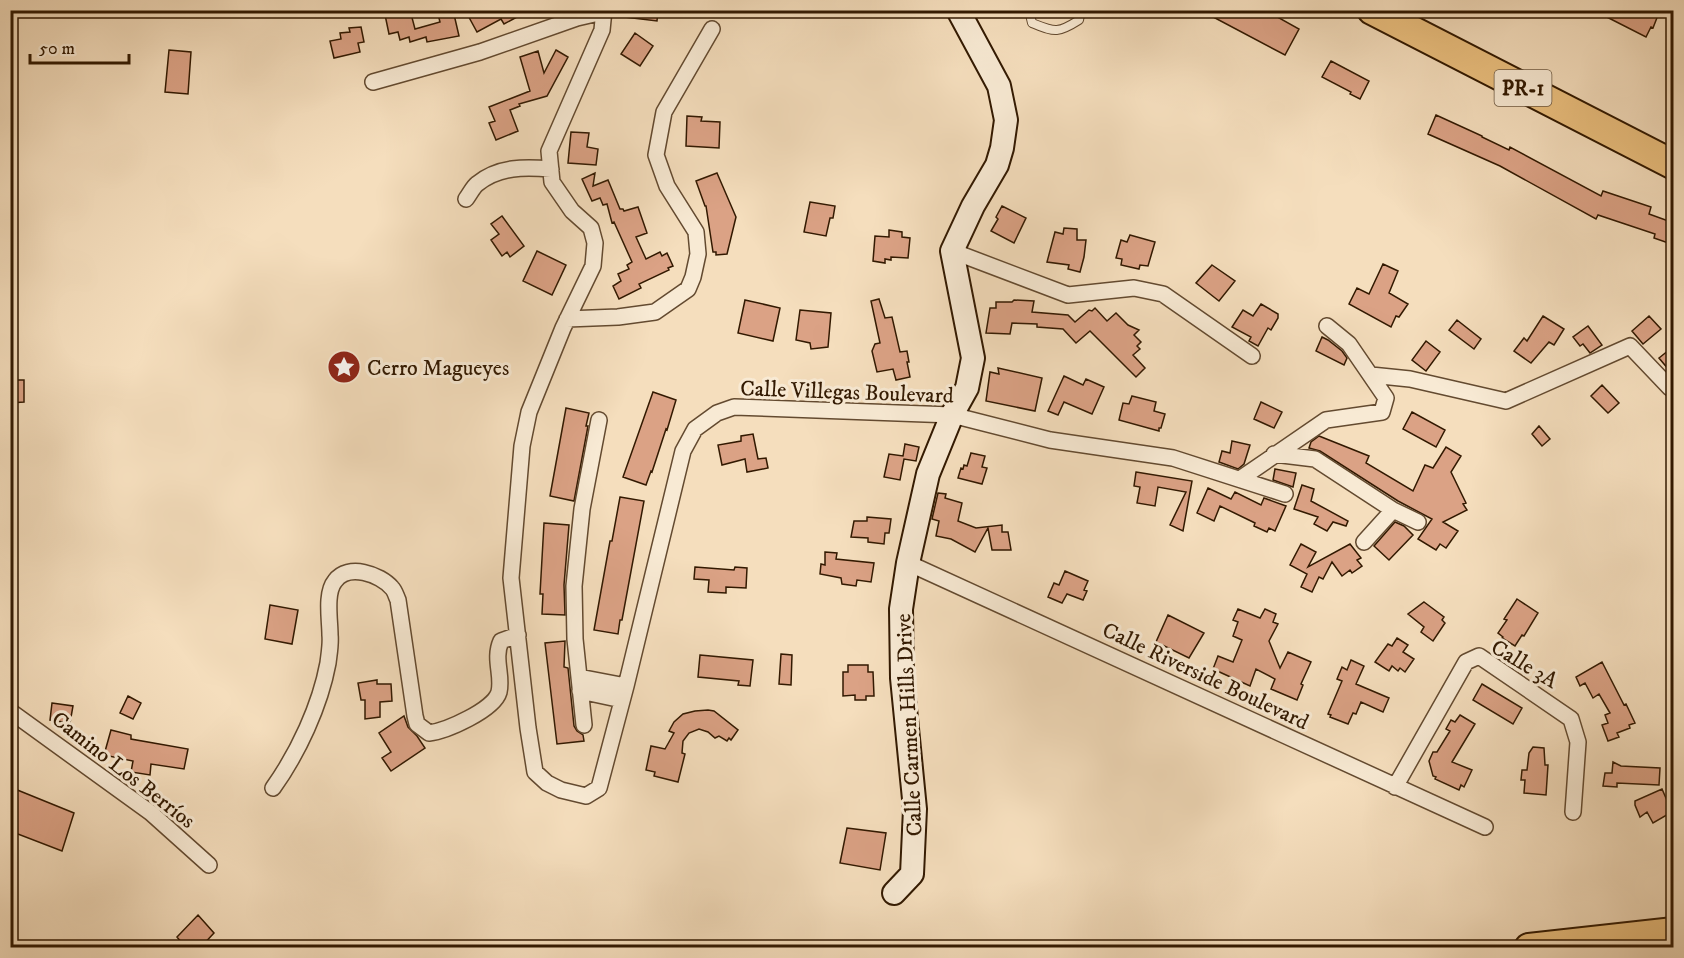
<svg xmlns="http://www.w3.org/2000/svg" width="1684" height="958" font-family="'IM FELL DW Pica',serif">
<rect width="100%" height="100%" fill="#f5debd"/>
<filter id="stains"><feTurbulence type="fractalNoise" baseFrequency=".00333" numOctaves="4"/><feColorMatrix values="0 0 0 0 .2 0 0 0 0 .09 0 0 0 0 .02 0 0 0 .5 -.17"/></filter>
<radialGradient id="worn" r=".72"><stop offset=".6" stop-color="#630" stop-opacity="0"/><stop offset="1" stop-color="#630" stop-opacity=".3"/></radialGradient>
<path fill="#dba285" stroke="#321901" stroke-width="1.5" d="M384 10H410L415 29 440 22 437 10H453L459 36 427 42 426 37 410 42 409 37 400 40 398 32 389 34Z
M465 10H530L504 24 501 19 477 32Z
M626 10H658L657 21 625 17Z
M1200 10H1265L1299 29 1285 55Z
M1593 10H1660L1653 28 1651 27 1646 37Z
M361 27 364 42 358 43 360 52 334 58 330 41 341 39 340 33 350 32 349 28Z
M635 33 653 46 640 66 621 54Z
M169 50 191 52 188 94 165 92Z
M556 50 568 57 547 96 519 104 520 106 510 110 518 131 496 140 489 123 495 121 489 107 530 91 520 57 538 51 544 73Z
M1331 61 1369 81 1360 99 1350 94 1351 92 1322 77Z
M1436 115 1482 136V137L1509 150 1510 147 1601 196 1603 191 1651 207 1649 214 1674 223V245L1654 238 1655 234 1598 215 1596 219 1500 166 1428 134Z
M687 116 702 117 701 121 720 122 719 148 686 146Z
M571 132 589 133 587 147 598 149 596 165 568 163Z
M595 173 593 186 608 180 620 209H623L624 211 638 207 647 233 636 237 646 259 660 252 662 256 667 253 673 266 668 268 669 270 639 284 641 288 619 299 613 286 621 281 618 274 629 269 627 265 632 262 614 222 612 223 607 204 603 205 600 198 592 201 582 179Z
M717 173 736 217 727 254 716 255V252H713L706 206H705L696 181Z
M810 202 835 206 833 218H830L826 236 804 232Z
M1002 206 1026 218 1014 243 991 231 998 219 996 217Z
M502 216 524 246 510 257 507 252 502 256 491 240 499 234 491 224Z
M1064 228 1077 229V240H1086L1084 257 1080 272 1068 269 1069 265 1047 262 1055 232 1063 234Z
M889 230 902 232V237L910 238 908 258 891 257V260L885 259V263L873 261 875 236 889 237Z
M1130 235 1155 242 1148 266 1140 265 1139 269 1121 265 1122 259 1116 258 1121 240 1127 242Z
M537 251 566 265 552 295 523 281Z
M1383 264 1398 271 1389 293 1408 304 1399 317 1396 316 1391 327 1349 304 1357 288 1369 294Z
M1212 265 1235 281 1219 301 1196 283Z
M879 299 885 318 892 317 900 352 907 351 909 362H907L910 377 896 380 893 369 877 372 872 351 875 344 880 343 871 301Z
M745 300 780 308 773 341 738 333Z
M1014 300 1034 301 1032 312 1068 315 1075 322 1089 310 1092 311 1095 308 1107 321 1116 313 1128 325 1139 330 1134 335 1141 342 1137 346 1140 349 1133 355 1145 368 1136 377 1090 331 1076 343 1063 329 1037 327V324L1012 323 1010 334 986 333 990 308H996V302H1012Z
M1261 304 1278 314V318L1271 330 1268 328 1258 346 1249 341 1251 337 1232 327 1243 310 1253 316Z
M800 310 831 313 828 347 811 349 810 343 796 340Z
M1543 316 1564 329 1554 345 1549 342 1531 363 1514 351 1524 338 1527 341Z
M1649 316 1661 329 1643 344 1632 331Z
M1457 320 1481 339 1474 349 1449 330Z
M1588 326 1602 345 1590 353 1583 344 1580 346 1573 337Z
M1322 337 1328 340 1342 351 1347 358 1344 365 1316 351Z
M1426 341 1440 352 1426 371 1412 360Z
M1674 346V376L1659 358Z
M998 368 1042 378 1035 411 986 401 990 372 999 374Z
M1064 376 1083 385 1086 379 1104 387 1092 414 1064 402 1058 415 1048 411Z
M10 380H24V402L10 403Z
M1602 385 1619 403 1608 413 1591 396Z
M653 392 676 400 667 430 666 429 652 472 651 471 646 485 623 477Z
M1132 396 1156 402 1154 411 1165 414 1161 428H1159V431L1119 420 1123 403 1129 404Z
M1261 402 1282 412 1274 428 1254 419Z
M566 408 589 413 586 426H588L574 501 550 496Z
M1412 412 1445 430 1436 447 1403 429Z
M1539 426 1550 439 1542 446 1532 434Z
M753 434 758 459 766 458 768 468 747 472 745 459 722 465 718 445 741 441V436Z
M1319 436 1369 456 1366 463 1413 491 1425 465 1433 468 1446 447 1461 456 1451 472 1466 503 1463 504 1467 510 1443 522 1458 531 1446 548 1440 544 1436 550 1418 539 1432 519 1398 501 1320 451 1309 448 1311 442Z
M1232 441 1250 445 1244 464 1238 469 1219 462 1222 451 1230 453Z
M905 444 919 447 916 461 904 459 900 480 884 477 889 454 903 456Z
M971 453 985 456 982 467 987 468 982 484 958 478 961 468 963 469 964 465 967 466Z
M1275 469 1296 473 1293 487 1273 480Z
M1136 472 1192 481 1183 531 1170 525 1186 492 1158 487 1155 506 1137 503 1140 487 1134 486Z
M1302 485 1314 489 1311 501 1348 521 1346 526 1333 522 1327 531 1314 524 1318 517 1294 509Z
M1208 488 1231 499 1235 492 1261 505 1264 498 1286 506 1275 531 1269 528 1267 532 1254 526 1255 523 1220 506 1214 521 1197 513Z
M938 493 946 494 945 498 962 503 958 521 976 528 1002 525V532H1008L1011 550H992L988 528 975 552 951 539 936 536 939 521 932 519Z
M620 497 644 501 622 620H620L618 634 594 630 610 541H612Z
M867 517 891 519 889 533H885L884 544 868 542V538L851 537 854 521H867Z
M1395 522 1404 526 1413 535 1389 560 1374 546Z
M544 523 569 525 564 585 565 615 542 614 543 594H540Z
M1301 544 1316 552 1308 567 1350 544 1361 558 1357 560 1362 566 1352 573 1350 570 1342 576 1332 562 1323 579 1319 577 1312 592 1301 587 1307 574 1290 565Z
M825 552 837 553 836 559 874 563 871 582 857 580 856 586 842 584 841 578 820 574 821 564 825 565Z
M695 567 734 570 735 567 747 568 746 588 726 587V593L708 592 709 580 694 579Z
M1065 571 1088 581 1084 590 1087 591 1083 600 1067 594 1062 603 1048 597 1054 583 1059 585Z
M1517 599 1538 613 1524 636 1522 635 1515 646 1502 638 1503 637 1498 633 1507 620 1504 619Z
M1424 602 1444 617 1442 620 1445 623 1433 641 1421 632 1424 627 1408 614Z
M270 605 298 610 292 644 265 639Z
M1238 609 1260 618 1265 609 1276 614 1273 622 1278 624 1269 641 1280 668 1288 652 1311 662 1301 684 1303 685 1297 700 1271 689 1275 679 1256 669 1250 686 1213 669 1218 656 1233 662 1242 640 1233 636 1238 622 1233 620Z
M1168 615 1204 633 1189 658 1156 642Z
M1397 638 1408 645 1403 652 1414 659 1405 672 1400 668 1398 671 1392 666 1389 671 1375 662 1388 644 1392 646Z
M565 641 564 667 568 668 574 726 577 731 583 735 584 741 557 744 545 643Z
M781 654 792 655 791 685 779 684Z
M700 655 753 660 750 686 738 685 739 681 698 677Z
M1351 660 1364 666 1356 684 1389 698 1383 712 1361 702 1356 714 1353 713 1348 724 1330 717 1331 715 1328 714 1342 681 1337 679 1342 667 1347 670Z
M1602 662 1624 705 1626 704 1635 723 1629 725 1630 728 1617 733 1619 737 1608 741 1602 725 1608 723 1605 715 1610 713 1599 694 1593 698 1585 683 1580 686 1576 677Z
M848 665H868V672H873L874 696H866V700H855V695L843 696V672H848Z
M377 680V684H391L392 701 380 702V717L365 719V700H361L358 683Z
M1482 684 1522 708 1513 724 1473 700Z
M128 696 141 703 133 719 120 713Z
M52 703 73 706 70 723 50 720Z
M708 710 714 711 738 730 731 740 729 738 727 741 719 736 715 738 708 732 699 729 689 733 683 741 682 753 685 754 678 782 654 776 655 772 646 770 651 746 665 749 674 733 669 731 674 722 683 714 695 711Z
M1460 715 1475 724 1452 762 1472 770 1464 787 1461 785 1459 790 1435 779 1436 777 1433 776 1429 761 1433 752H1437L1450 731 1446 729 1451 720 1455 722Z
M404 716 408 727 417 736 425 748 391 771 382 758 391 752 379 733Z
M111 730 131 735V739L188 749 184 769 151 764 150 775 131 772 133 761 104 755Z
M1533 747 1544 748 1545 765H1548L1546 795 1524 793 1525 780H1521L1522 770H1527L1529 753Z
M1613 762 1621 766 1660 768 1659 785 1617 783V787L1603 786 1605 773H1612Z
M10 787 74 813 62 851 10 831Z
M1662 789 1672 812 1653 823 1647 812 1640 817 1635 805V801Z
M847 828 886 833 880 870 840 863Z
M198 915 214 933 200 948H186L177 937Z"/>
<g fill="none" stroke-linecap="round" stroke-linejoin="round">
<defs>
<path id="lane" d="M1029 10 1032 23C1055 32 1057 34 1079 20L1081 10"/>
<path id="street" d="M604 10 602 30 549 151 552 182 572 211 591 228 595 243 593 266 563 328 529 412 522 446 511 578 528 728 535 772 547 783 561 790 586 796 599 788 626 686 683 451 695 429 717 413 734 407 952 415 1050 440 1173 458 1285 494
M373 82 480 52 577 18 603 12
M466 199C470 194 473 187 477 184 499 166 525 167 551 169
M952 251 1068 295 1134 288 1163 294 1252 356
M567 319 618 317 655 312 688 289 693 277 698 254 696 232 667 186 656 155 664 112 712 29
M1371 375 1410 379 1506 401 1630 346 1670 388
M1274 454 1315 459 1393 510 1418 522
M1240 479 1326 420 1382 412 1386 398 1349 344 1327 326
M1364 542 1393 510
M908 563 1485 827
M579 677 626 686
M580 691 622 700
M10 711 151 813 209 865
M584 725 575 639 574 586 582 509 599 420
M1395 787 1466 662 1479 656 1571 719 1578 742 1573 812
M273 788C298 753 320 706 328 663 329 654 331 644 330 635 330 620 325 593 335 581 348 563 380 574 392 588 395 591 396 596 398 600L415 716 417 724 429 733C446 731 494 710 499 692 503 675 493 659 501 641L518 635"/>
<path id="secondary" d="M894 893 912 874 915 809 902 678 901 609 908 563 928 474 952 415 967 388 973 358 952 251 973 206 997 165 1002 148 1006 120 999 86 958 10"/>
<path id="highway" d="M1372 10 1674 165
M1529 948 1674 932"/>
</defs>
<use href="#lane" stroke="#634a30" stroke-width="10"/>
<use href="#street" stroke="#634a30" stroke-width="18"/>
<use href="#secondary" stroke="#321901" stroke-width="26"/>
<use href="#highway" stroke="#321901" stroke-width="32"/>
<use href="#lane" stroke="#f8ead4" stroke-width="8"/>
<use href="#street" stroke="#f8ead4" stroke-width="15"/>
<use href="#secondary" stroke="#f8ead4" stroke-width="22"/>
<use href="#highway" stroke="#eabf7e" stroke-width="28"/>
</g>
<defs>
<symbol id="sight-disc" viewBox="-11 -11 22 22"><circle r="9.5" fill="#8f2418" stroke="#f8ead4"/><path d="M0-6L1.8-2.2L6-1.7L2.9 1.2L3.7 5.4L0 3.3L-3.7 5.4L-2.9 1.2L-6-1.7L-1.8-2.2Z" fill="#fff"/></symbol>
</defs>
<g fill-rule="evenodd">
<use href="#sight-disc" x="325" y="348" width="38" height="38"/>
</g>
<g text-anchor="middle" stroke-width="6" stroke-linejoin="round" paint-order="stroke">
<rect fill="#f8ead4" stroke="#6d5840" stroke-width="1.5" x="1494.5" y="70" width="57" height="36" rx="4.5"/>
<g font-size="21" font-weight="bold" fill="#321901">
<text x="1523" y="95">PR-1</text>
</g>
<g font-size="22" fill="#321901" stroke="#f8ead4" text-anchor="start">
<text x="367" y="375">Cerro Magueyes</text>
</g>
<g font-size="22" fill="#321901" stroke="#f8ead4">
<text transform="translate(847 391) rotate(2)" y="8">Calle Villegas Boulevard</text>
<text transform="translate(1525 663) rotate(31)" y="8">Calle 3A</text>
<text transform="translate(1206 675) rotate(25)" y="8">Calle Riverside Boulevard</text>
<text transform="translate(908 725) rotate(-93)" y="8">Calle Carmen Hills Drive</text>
<text transform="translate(124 769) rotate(38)" y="8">Camino Los Berríos</text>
</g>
</g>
<rect width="1684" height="958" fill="none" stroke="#f5debd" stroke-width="36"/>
<rect x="12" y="12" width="1660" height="934" fill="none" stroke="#321901" stroke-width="3"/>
<rect x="18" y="18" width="1648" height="922" fill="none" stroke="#321901" stroke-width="1.5"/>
<path d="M30 54v9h99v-9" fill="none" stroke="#321901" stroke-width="3"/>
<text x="39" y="54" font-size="18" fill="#321901" stroke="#f8ead4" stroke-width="4.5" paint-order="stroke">50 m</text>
<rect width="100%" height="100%" filter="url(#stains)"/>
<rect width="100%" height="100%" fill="url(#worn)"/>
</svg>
